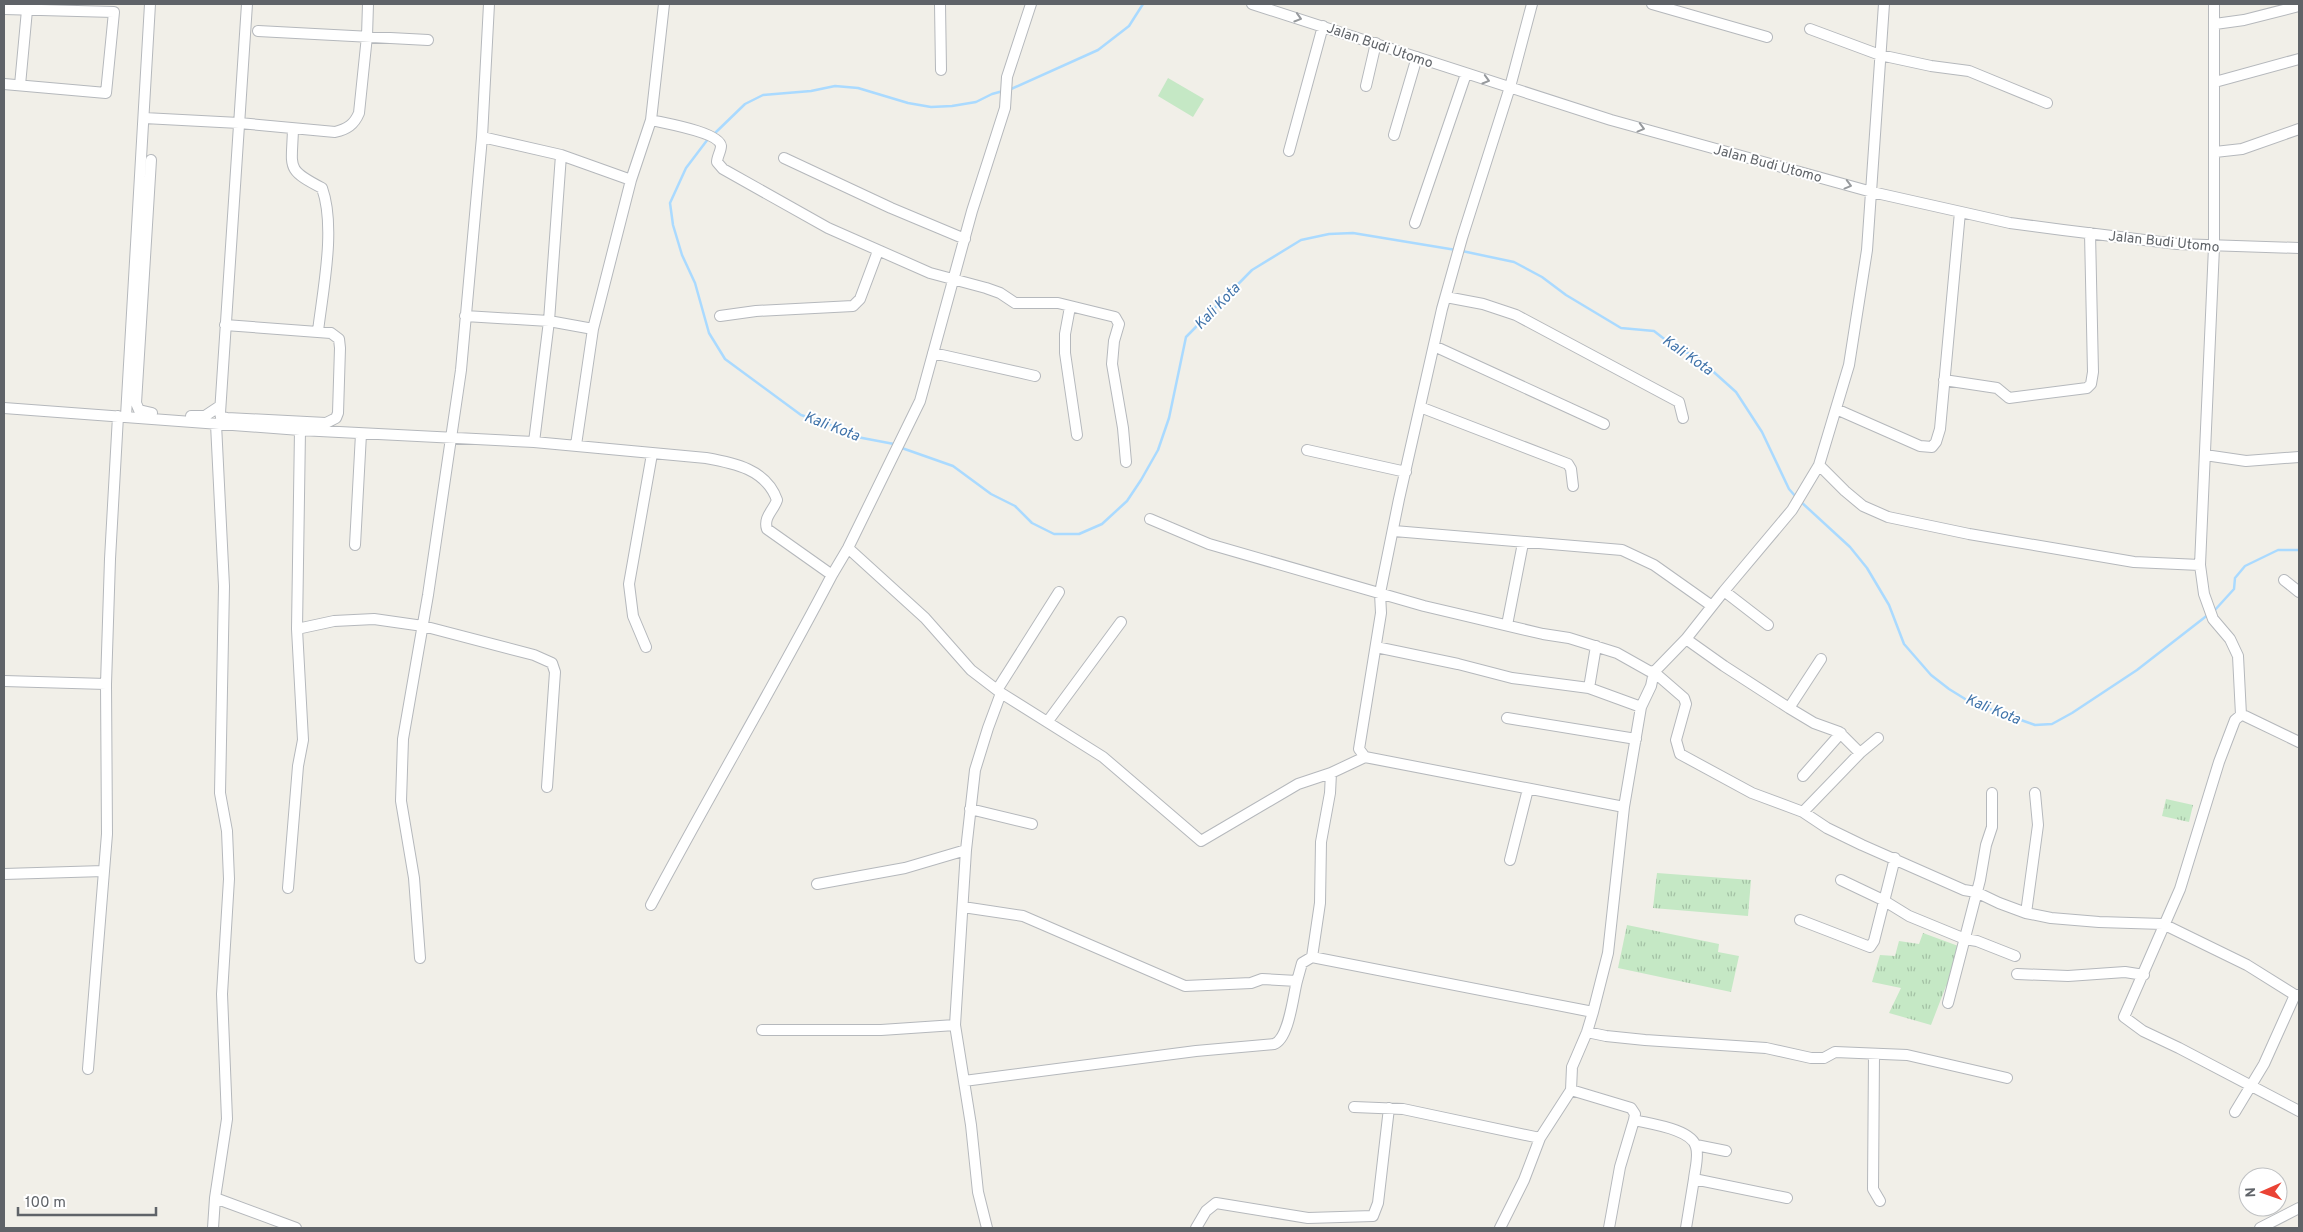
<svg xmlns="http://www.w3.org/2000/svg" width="2303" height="1232" font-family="Overpass,sans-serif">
<defs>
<pattern id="grass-tufts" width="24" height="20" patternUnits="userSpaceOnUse" patternTransform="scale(1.25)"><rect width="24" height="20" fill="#c5e8c5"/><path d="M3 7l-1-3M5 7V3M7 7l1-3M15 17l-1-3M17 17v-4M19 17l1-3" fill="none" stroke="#a3c0a4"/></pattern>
</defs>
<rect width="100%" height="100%" fill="#f1efe8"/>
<path fill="url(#grass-tufts)" d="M2166 799 2193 805 2189 822 2162 816Z
M1657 873 1751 880 1748 916 1653 908Z
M1627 925 1719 944 1718 952 1739 956 1731 992 1618 968Z
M1923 933 1961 947 1953 987 1946 986 1931 1025 1889 1013 1901 988 1872 982 1880 955 1895 956 1899 941 1919 944Z"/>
<path fill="#c5e8c5" d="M1168 78 1204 99 1193 117 1158 96Z"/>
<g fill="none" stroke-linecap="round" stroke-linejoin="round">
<path stroke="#aadaff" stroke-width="2.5" d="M1009 90 1098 50 1129 26 1143 4
M714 134 745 104 763 95 811 91 835 86 858 88 908 103 931 107 952 106 976 102 992 94 1003 91
M708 139 686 168 670 203 673 225 682 255 695 283 709 333 725 359 801 415 826 423 857 437 894 444
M1462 251 1514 262 1542 277 1566 295 1621 328 1654 331 1676 348 1697 357 1736 392 1762 432 1789 489 1796 497
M899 447 953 466 991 494 1015 506 1032 523 1054 534H1079L1102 524 1127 501 1141 480 1158 450 1169 418 1186 337 1252 270 1301 240 1329 234 1353 233 1456 250
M1800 501 1850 547 1867 568 1889 605 1904 644 1931 675 1949 689 1970 702 2035 725 2052 724 2072 713 2137 670 2209 614
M2214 611 2234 589 2235 578 2245 566 2278 550H2299"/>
<defs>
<path id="minor" d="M940 4 941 70
M1252 4 1611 120 1872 192 2010 223 2063 230 2177 244 2299 248
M1532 4 1510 87 1462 238 1442 309 1399 499 1380 593 1381 613 1359 749 1365 757 1624 807
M1652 4 1767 37
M2214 4V247L2200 565 2204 594 2213 619 2230 639 2238 656 2241 715
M4 9 114 12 106 93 4 84
M2215 24 2244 20 2299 6
M1810 29 1880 55 1931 66 1969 71 2047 103
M258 31 428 40
M2215 82 2299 59
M20 85 27 10
M1366 86 1376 43
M144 118 239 123 335 132C347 129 354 125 359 113L367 36 368 4
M651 120C663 123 719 132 721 146 721 151 717 157 717 162L723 169 828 228 930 273 986 288 1000 293 1015 303H1058L1115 317 1119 324 1114 341 1112 364 1123 428 1126 462
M293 129C292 168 285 169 322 188 336 227 323 289 318 331
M1394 135 1417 57
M482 137 561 155 549 321 534 442
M1289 151 1323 26
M2215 152 2242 149 2299 129
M561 155 631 180
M784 158 891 208 965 239
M151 160 136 403 139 410 152 413
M1415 223 1466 74
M1446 297 1483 304 1516 315 1679 402 1683 418
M1070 307 1065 334V353L1077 435
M465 316 549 321 593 329
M720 316 756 311 853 306 860 299 878 251
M225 325 331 333 339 339 340 348 338 413 336 418 326 423 227 418 221 417 220 413 247 4
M1434 346 1604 424
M933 353 1035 376
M1944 380 1997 388 2009 398 2087 388 2091 384 2093 372 2090 233
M1420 407 1568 464 1571 469 1573 486
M4 408 300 430 534 442 706 458C734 463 766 469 777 500 774 510 763 517 767 529L832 575 848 548 920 401 972 211 1005 108 1007 77 1031 4
M1836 409 1920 446 1932 447 1936 442 1940 429 1960 212
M126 416 150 4
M191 416H205L220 406
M576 445 593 329 631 180 651 120 664 4
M1307 450 1406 472
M2205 455 2246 461 2299 457
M1819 465 1845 491 1863 506 1888 517 1969 534 2134 562 2200 565
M1150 519 1209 544 1424 606 1543 634 1569 638 1617 653 1649 671 1654 672 1684 698 1686 704 1676 740 1680 754 1752 793 1803 812 1827 828 1862 845 1964 890 1976 892 1999 903 2026 913 2051 918 2099 922 2163 924 2247 965 2295 995H2299
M1394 531 1622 550 1654 565 1712 606
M355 545 361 434
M848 548 925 618 971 670 1001 693 1103 757 1201 841 1298 784 1331 773 1365 757
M2284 580 2299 592
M1724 591 1768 625
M1507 625 1523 543
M297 629 334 621 374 619 423 626 534 655 552 663 555 672 547 787
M1686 639 1724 666 1789 708 1814 723 1839 732 1860 753
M646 647 633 616 629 584 652 454
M1376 647 1458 664 1512 678 1589 688 1641 707
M4 681 106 684
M1589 688 1596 646
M997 690 1059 592
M1789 708 1821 659
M1507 718 1636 739
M1048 721 1121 622
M2299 742 2245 716 2241 715 2235 720 2219 762 2180 889 2124 1017 2143 1031 2179 1048 2299 1111
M1803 776 1841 733
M970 809 1032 824
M1803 812 1860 753 1878 738
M1510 860 1528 789
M4 874 104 871
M1841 880 1883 900 1909 916 1965 939 1977 941 2015 956
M817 884 905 868 966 850
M288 888 298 766 303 740 297 629 300 430
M651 905C710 794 774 686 832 575
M963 907 1023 916 1185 986 1251 983 1262 979 1297 981 1302 963 1312 957 1593 1012
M2026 913 2038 825 2035 793
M1800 920 1870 947 1874 941 1895 858
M1312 957 1320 903 1321 842 1330 793 1331 773
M420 958 414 878 401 801 403 739 428 595 461 370 482 137 489 4
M2017 974 2068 976 2125 972 2144 975
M1948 1003 1980 880 1986 845 1992 827V793
M762 1030H881L955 1025
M1587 1032 1606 1036 1645 1040 1766 1048 1811 1058H1824L1835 1052 1907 1055 2007 1078
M1874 1054 1873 1189 1880 1201
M88 1069 107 834 106 684 110 559 118 416
M964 1081 1196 1051 1274 1044C1289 1039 1293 996 1297 981
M1571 1090 1631 1108 1635 1114 1634 1120C1650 1124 1692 1129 1696 1147 1699 1156 1695 1169 1694 1179
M1354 1107 1403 1109 1540 1138
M2235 1112 2264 1064 2295 995
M1696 1145 1726 1151
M215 1198 296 1228
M213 1228 215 1198 227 1119 222 994 229 879 227 831 220 793 224 586 216 424
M987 1228 978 1192 971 1125 955 1025 966 850 975 770 988 728 1001 693
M1196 1228 1206 1211 1216 1203 1308 1218 1373 1216 1378 1203 1389 1108
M1500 1228 1524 1180 1540 1138 1571 1090 1572 1067 1587 1032 1593 1012 1608 953 1624 807 1641 707 1651 686 1654 672 1686 639 1724 591 1792 510 1819 465 1849 365 1867 250 1884 4
M1609 1228 1620 1167 1634 1120
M1686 1228 1694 1179 1787 1198
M2260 1228 2299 1208"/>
</defs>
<use href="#minor" stroke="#b5b8bc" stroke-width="12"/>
<use href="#minor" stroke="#fff" stroke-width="10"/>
</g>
<defs><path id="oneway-chevron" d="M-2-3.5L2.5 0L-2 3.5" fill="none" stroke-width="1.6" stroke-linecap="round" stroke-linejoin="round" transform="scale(1.25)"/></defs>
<g stroke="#979a9d">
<use href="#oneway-chevron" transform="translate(1298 18) rotate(17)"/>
<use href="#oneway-chevron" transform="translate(1486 80) rotate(16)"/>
<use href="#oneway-chevron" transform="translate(1641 128) rotate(15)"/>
<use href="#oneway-chevron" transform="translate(1848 185) rotate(15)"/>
</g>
<g text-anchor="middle" stroke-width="4" stroke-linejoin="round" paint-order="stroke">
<g font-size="14" fill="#5f6368" stroke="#fff">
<text transform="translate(1380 45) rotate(19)" y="5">Jalan Budi Utomo</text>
<text transform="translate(1768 163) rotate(15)" y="5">Jalan Budi Utomo</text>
<text transform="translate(2164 241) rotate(6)" y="5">Jalan Budi Utomo</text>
</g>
<g font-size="15" font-style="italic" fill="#4174aa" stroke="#fff">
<text transform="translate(1217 306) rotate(-46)" y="5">Kali Kota</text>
<text transform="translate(1688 355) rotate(35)" y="5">Kali Kota</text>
<text transform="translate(832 426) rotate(21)" y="5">Kali Kota</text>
<text transform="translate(1993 709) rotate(22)" y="5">Kali Kota</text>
</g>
</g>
<rect width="2303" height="1232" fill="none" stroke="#5f6368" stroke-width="10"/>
<g transform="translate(2263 1192) rotate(268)"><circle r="24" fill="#ffffff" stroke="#bfc1c3"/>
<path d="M0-4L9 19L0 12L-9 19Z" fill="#ea4335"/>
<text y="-8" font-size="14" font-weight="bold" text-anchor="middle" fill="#5f6368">N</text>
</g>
<path d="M18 1207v8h138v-8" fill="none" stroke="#5f6368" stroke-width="2.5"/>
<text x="25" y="1207" font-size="15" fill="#5f6368" stroke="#ffffff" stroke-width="4" paint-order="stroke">100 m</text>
</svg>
